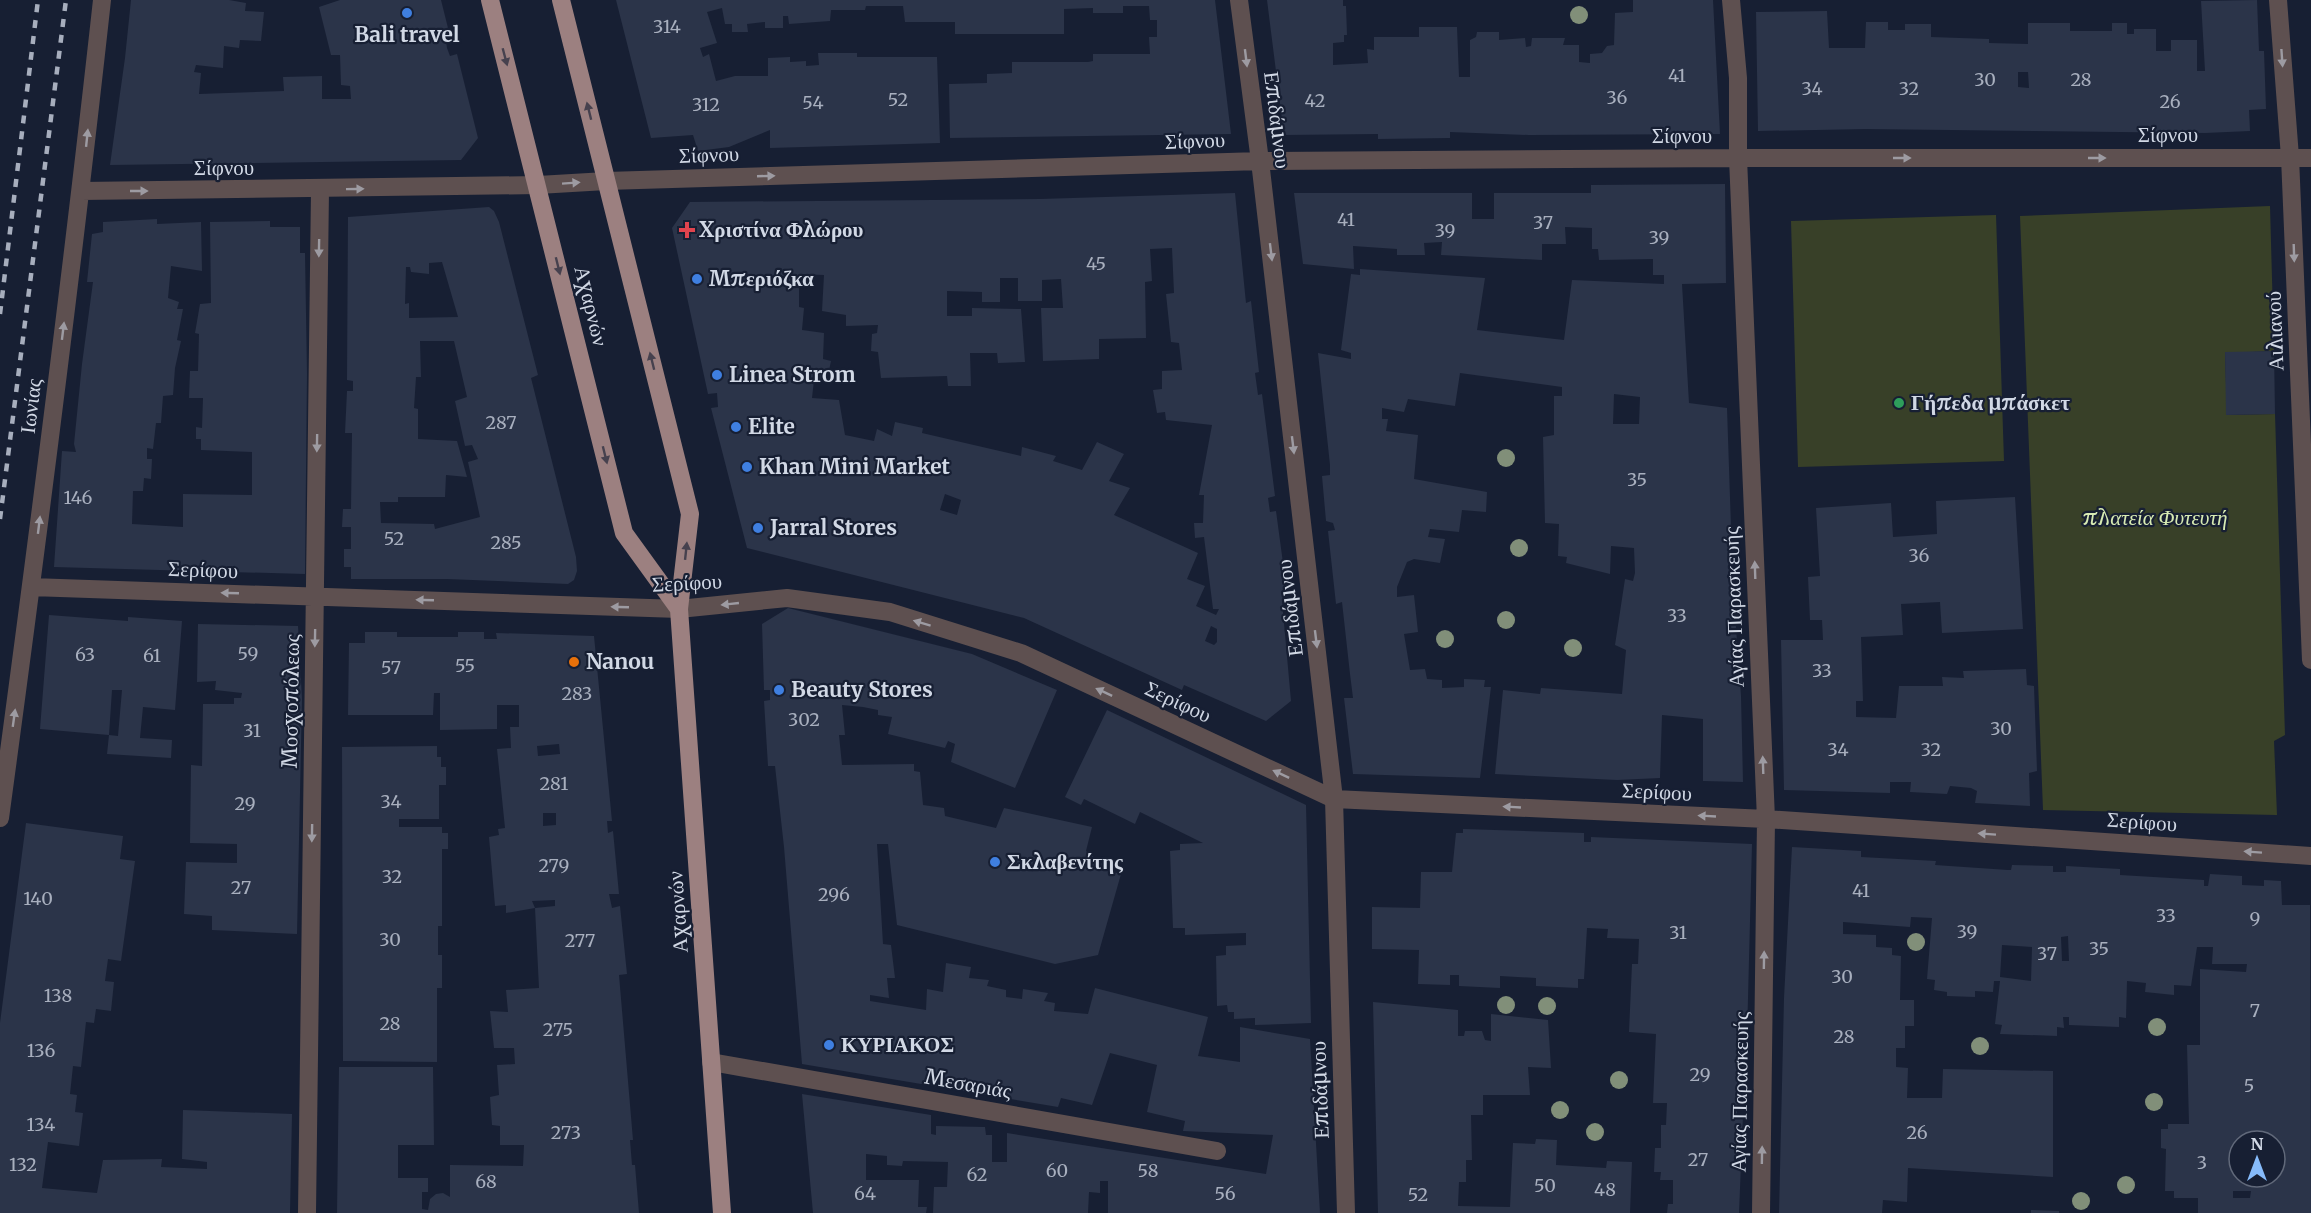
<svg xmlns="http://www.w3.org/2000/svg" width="2311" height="1213" font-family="Merriweather,serif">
<rect width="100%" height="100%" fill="#171f33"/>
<path fill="#384028" d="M2270 206 2274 351 2225 353 2227 415 2275 414 2285 735 2274 741 2277 815 2043 810 2020 216Z
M1996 215 2004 461 1798 467 1791 221Z"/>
<path fill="#2b3449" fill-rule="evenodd" d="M131 0H229L246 3 245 11 264 12 261 41 240 40 239 48 224 46 223 68 196 65 194 72 201 73 199 94 284 91 283 77 322 76V99H351L350 86 341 85 340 55H331L319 7 340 0H441L451 40 446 41 447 48 450 56 457 54 478 138 461 160 110 165 125 58Z
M616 0H1215L1231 134 950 138 949 84 987 83V74L1012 73V62H1088L1093 61V54H1150L1149 37H1157V20H1150L1149 6H1123V13H1093V8L1064 9V34H955V22H905L903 6H866L865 10H831L830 21 789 24 788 16H783V28H765V22L747 24 748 32H732V24H725L722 8 707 12 717 43 700 48 703 57 709 54 716 81 735 76H768V58L790 57V62L806 61V66L819 65 818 53H857V57H937L940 143 770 148V130L729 147 698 151 693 135 651 138Z
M1267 0H1343V6H1346L1347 35H1344V42L1333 43V65L1368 63 1367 49 1374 50V37H1419V27H1457L1459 77H1470V40L1476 37 1477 32H1499V40L1525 38 1526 47 1531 46 1532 38H1565L1563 45H1579V62L1590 63V54L1602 53 1607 46 1614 45 1615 13 1633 12V0H1713L1720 134 1529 135 1450 132V138L1378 139V134L1284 135Z
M2257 0 2259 51H2264L2266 109 2249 110 2250 131 2205 133 1866 129 1758 131 1756 12 1827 11 1829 48H1865L1866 22H1888V30H1905V24H1931V37L1989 39V43L2028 44V23H2070V31H2112V23H2127V34H2134V29H2156V51H2171V40H2197V71H2205L2201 1ZM2018 72H2028L2029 88 2018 87Z
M1725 184 1726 283 1682 284 1689 403 1727 408 1733 587 1741 696 1743 782 1703 781V719L1662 715 1660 778 1617 780 1495 774 1503 690 1540 694 1541 688 1622 694 1626 650 1615 645 1625 579 1633 581 1635 573 1634 548 1611 546 1610 574 1566 563 1567 557 1558 556 1559 524 1545 523 1543 437 1554 435V396H1562V387L1460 373 1455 406 1408 399 1404 412 1382 408V419H1388L1386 431 1418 435 1414 479 1487 492 1486 512 1462 510 1459 532 1430 529 1428 537 1445 539 1440 563 1414 559 1407 562 1397 587V597L1414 595 1418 632 1404 634 1410 670 1425 669 1427 679 1442 680V688L1464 687V679L1485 680 1484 687H1491L1480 778 1353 774 1344 698H1353L1350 674 1342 602 1336 604 1328 531 1335 530 1333 523 1326 521 1322 476 1330 475V465L1318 353 1351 359V353L1341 350 1351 274 1360 275V269L1485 278 1477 330 1564 340 1572 280 1664 284V275H1653V259L1599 260 1598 249H1592V228L1565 227 1566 244H1542V260L1441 255 1442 242 1424 243 1425 255H1397V249L1353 246 1354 269 1303 264 1294 193H1472V219H1494V193H1591V185ZM1614 394 1640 397 1639 424H1613Z
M1235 193 1246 303 1251 301 1259 372 1255 373 1258 395 1262 394 1275 496 1268 498 1270 512 1276 511 1288 600 1282 601 1291 701 1266 721 1184 685 1182 690 1024 618 747 548 711 408 718 407 717 393 708 394 672 228 690 202 1040 199ZM1172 248 1174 293 1166 294 1171 342 1179 343 1182 370 1162 371V389L1153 390 1157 413 1165 412 1166 420 1212 425 1199 495H1204L1203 523H1194L1195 538 1204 537 1213 609H1219L1216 615 1196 606 1205 586 1187 579 1198 553 1114 515 1130 488 1109 481 1124 454 1097 442 1082 470 1053 461 1056 456 1022 447 1021 456 922 433 923 428 895 422 892 436 877 429 874 441 845 435 839 400 812 398 814 380H827L831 361 823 359 824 333 802 330 804 308 799 307V274L824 275 822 311 846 315V326L878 325 877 333 872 334 871 351 878 352 881 378 947 376 948 386H971L970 353H997L998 363 1025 362 1021 309 972 308V316H947V291L982 292V302H1000V278H1018V301H1042V280L1061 279 1063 308H1041L1043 361 1099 359V339L1146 338 1145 282 1152 281 1150 249ZM945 494 961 500 957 515 940 510ZM1211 626 1217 629V642L1214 645 1205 641Z
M489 207 494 211 499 222 538 375 531 378 576 557 577 571 574 580 568 584 447 579H351V567H344V549H351V527H342L343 509H351L352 433H345L347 391H353V381L347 380 348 217ZM442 262 458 317 409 318V303L405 304 406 267H410L411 272 429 274V263ZM420 341H454L467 397 455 401 465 446 472 445 478 459 468 462 480 517 435 529 434 524 381 523 380 502H398V497H445L446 475 467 477 457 441 418 439V409L414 408 416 377H421Z
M157 219V224L201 222 202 271 171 266 168 298 179 302 177 309H183L177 340 181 341 175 368 173 395 163 396 161 423H156L153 449 147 448V459H152L151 479 144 478 143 491H133L132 524 183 527V494L252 495V452L201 450V439H196V427L202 428 203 398H189L190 371H198L199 334 195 333 200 304 211 303 210 222 270 221V227H300V253H305L307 374 305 574 54 567 62 451 76 452 74 444 82 364 93 282H87L92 234 103 232V222Z
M2274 351 2275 414 2226 415 2225 352Z
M2015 497 2023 629 1942 633 1940 602 1901 604 1903 635 1861 637 1863 701H1856V717L1896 718 1899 686H1943L1942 677 1964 678 1963 671 2026 669 2027 685 2034 686 2037 771 2029 773 2030 806 1975 803 1977 791 1971 788 1950 786 1947 794 1910 792 1911 782H1890V793L1784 790 1781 640H1823L1822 620H1810L1808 577 1820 576 1816 508 1891 503 1893 537 1937 534 1936 501Z
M788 608 972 654 1057 690 1015 788 951 762 955 744 948 741 945 748 888 734 892 717 878 715V710L863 707 842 705 845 735H839L842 765 914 764V771L920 772 923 805 944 808 945 816 996 828 1004 808 1092 827 1086 851 1113 872 1121 874 1098 955 1055 964 897 925 888 844H877L883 944 891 945 895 978H887L889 998 870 995V1001L926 1010 927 989 943 992 946 963 971 967 969 978 989 980 987 986 1006 990V997L1022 999 1023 989 1048 993 1044 1001 1055 1003 1054 1011 1088 1014 1095 988 1208 1017 1198 1056 1240 1062V1027L1310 1039 1320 1213H1108V1181H1100V1193L1089 1192 1088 1213H933L934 1187H947L948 1162 903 1161 902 1166 887 1165V1156L866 1154V1180H919L918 1207H927L926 1213H813L802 1094 931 1115V1134L936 1135V1126L985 1127 986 1135H992V1162H1007V1133L1266 1174 1273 1135 1183 1131 1185 1121 1147 1112 1157 1065 1110 1053 1092 1105 1061 1098 1058 1107 802 1064 784 847 775 766H768L764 701 770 700V690H764L762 624Z
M49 615 128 621V617L182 621 175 710 143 707 140 738 172 740 171 758 107 754 109 735 40 729ZM112 690H122L118 736 109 735Z
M198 624 298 626 302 699 297 934 212 930V916L184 914 186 862 237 863V844L190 843 191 765 202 766 203 704H234V698H241L242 693 215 690 216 681 197 682Z
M365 632H397V637H458V632H484V639H497L496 633 594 636 612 821H607L608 833 613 831 619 894H609L612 908 620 906 627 974 619 975 633 1140H630L632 1165H635L639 1213H337L339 1067H433L434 1145H398V1178H428V1192H422V1209L428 1210 430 1199 436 1194 443 1193 450 1197V1165L523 1166 524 1145H500V1126L492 1125 490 1097 499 1095 497 1065 515 1064 514 1048H494L490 1011 508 1012 506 990 539 988 535 908 555 906V900L532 901 535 908 506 913V905L495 906 489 837 499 835 498 829 505 828 497 749 511 748 510 727H519V705H497V729L440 730V693H434L433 715H348L349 643H365ZM559 744 560 754 538 756 537 746ZM543 813H556V825L543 826Z
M1107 710 1306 805 1311 1023 1255 1025V1018L1234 1019V1012H1228L1227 1005 1217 1006 1216 956 1226 955V946L1246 945V933L1185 935V928H1173L1170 851 1180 850V844L1203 843 1140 812 1135 824 1084 799 1081 805 1065 797Z
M437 746V757H441V767H446V785H439V819H399V827H442V833H448V849H442V926H438V955H442V988H437V1062L343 1061 342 747Z
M26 823 123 836 120 859 135 861 121 961 108 959 105 981 114 982 111 1011 96 1009 94 1023 86 1022 81 1067 73 1066 70 1094 77 1095 75 1112 83 1113 79 1146 48 1142 42 1188 97 1193 103 1160 162 1159 161 1167 207 1169V1162L182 1159 183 1110 292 1114 290 1213H0V1023Z
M1463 829 1584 833V842H1591V837L1752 844 1747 1037H1743L1742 1046 1747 1047 1745 1106 1737 1105V1115H1743L1739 1213H1667L1668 1204H1673V1180H1660L1661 1172H1654L1655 1148H1661V1125H1666L1667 1103H1653L1656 1034 1629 1032 1632 964H1638L1639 939 1607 938 1608 929 1587 928 1584 979H1578V988L1536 986V978L1500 976V988L1459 986V975H1450V985L1418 984 1419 950 1372 949V907L1420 908 1421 872H1452L1456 833H1463Z
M1792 847 1861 851V857L1936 861 1935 865 2008 870H2011L2012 865 2053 866V872H2066V866L2120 869V875L2204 880V886H2208L2210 874 2242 876V885L2264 886V880L2281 881 2282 905H2310L2311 1213H2198V1198H2174V1191H2165L2166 1149 2161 1148V1129H2168V1124H2189L2187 1045H2200V969L2246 972 2247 964H2212L2213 947H2197L2191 986 2174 985V995L2145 992 2146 983 2127 981 2126 1018 2119 1017V1027L2069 1025V1017H2063L2064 1028 2057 1027V1036L2000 1034 2002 1025 1995 1024 2000 981H1994L1993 992 1975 991V997L1947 996V992L1934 990 1935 980 1927 979 1932 918 1911 917 1910 927 1843 922V934L1876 935V947L1892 948V955L1901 956 1900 1000H1914V1026H1905V1048H1896V1067L1908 1068 1907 1098H1942L1943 1069 2053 1071V1177L1908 1168 1907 1202 1883 1200 1882 1213H1779L1784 998ZM2068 936 2069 961H2062L2061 937ZM2002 945 2032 947 2031 981 2000 977ZM2239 1141H2275V1177H2239ZM2233 1191H2251L2250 1198H2233Z
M1373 1002 1458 1010V1036H1464L1465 1031H1482L1485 1040 1491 1041V1014L1548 1020 1551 1068 1528 1067 1530 1095H1483V1115H1471L1472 1160H1466V1182H1459L1458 1206 1510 1207 1513 1143 1535 1144 1536 1139 1557 1140 1556 1165 1606 1168 1607 1161 1632 1162 1630 1213H1378Z
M2031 1210 2059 1211V1213H2031Z"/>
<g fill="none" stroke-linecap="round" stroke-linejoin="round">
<path stroke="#5e5050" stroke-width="18" d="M1239 0 1260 161 1334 799 1346 1213
M1731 0 1738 78V158L1766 819 1761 1213
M2278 0 2290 157 2311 660
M81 191 538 185 606 181 1260 161 1738 158H2311
M31 587 679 609 787 598 890 612 1021 653 1334 799 1766 819 2311 856
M0 818C37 545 72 273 102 0
M711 1062 1217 1151
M307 1213 320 190"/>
<path stroke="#9c8080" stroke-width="18" d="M490 0 624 533 679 609
M561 0 690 514 679 609 722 1213"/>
<path stroke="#a7aebd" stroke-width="4.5" stroke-dasharray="8 8" stroke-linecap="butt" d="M0 314 38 0
M0 519 66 0"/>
</g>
<g fill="#818f79">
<circle cx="1579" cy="15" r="9"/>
<circle cx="1506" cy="458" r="9"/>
<circle cx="1519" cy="548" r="9"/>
<circle cx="1506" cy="620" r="9"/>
<circle cx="1445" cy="639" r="9"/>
<circle cx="1573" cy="648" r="9"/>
<circle cx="1916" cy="942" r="9"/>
<circle cx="1506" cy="1005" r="9"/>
<circle cx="1547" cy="1006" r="9"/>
<circle cx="2157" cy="1027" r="9"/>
<circle cx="1980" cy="1046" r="9"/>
<circle cx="1619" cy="1080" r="9"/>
<circle cx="2154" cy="1102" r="9"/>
<circle cx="1560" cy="1110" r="9"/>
<circle cx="1595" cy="1132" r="9"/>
<circle cx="2126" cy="1185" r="9"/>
<circle cx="2081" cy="1201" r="9"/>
</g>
<defs><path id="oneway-solid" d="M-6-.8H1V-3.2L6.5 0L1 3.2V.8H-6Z" transform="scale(1.5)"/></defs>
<g fill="#46414e">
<use href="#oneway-solid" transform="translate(505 57) rotate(75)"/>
<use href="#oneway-solid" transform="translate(589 111) rotate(-104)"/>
<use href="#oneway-solid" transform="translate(558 266) rotate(76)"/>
<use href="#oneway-solid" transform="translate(652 361) rotate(-104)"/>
<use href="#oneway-solid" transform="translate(605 455) rotate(76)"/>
<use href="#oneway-solid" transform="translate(686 551) rotate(-84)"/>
</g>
<g fill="#9d9ba2">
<use href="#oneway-solid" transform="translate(1246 58) rotate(83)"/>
<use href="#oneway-solid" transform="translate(2282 58) rotate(86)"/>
<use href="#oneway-solid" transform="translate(87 138) rotate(-84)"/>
<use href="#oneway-solid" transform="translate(1902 158)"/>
<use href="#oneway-solid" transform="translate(2097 158)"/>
<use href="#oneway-solid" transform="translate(766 176) rotate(-2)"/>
<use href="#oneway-solid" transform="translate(571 183) rotate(-4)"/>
<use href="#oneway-solid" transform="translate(355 189) rotate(-1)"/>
<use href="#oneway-solid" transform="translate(139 191)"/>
<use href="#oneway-solid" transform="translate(319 248) rotate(91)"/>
<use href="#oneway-solid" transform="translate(1271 252) rotate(83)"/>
<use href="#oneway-solid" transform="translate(2294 253) rotate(88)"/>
<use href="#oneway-solid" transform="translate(63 331) rotate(-83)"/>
<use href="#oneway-solid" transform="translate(317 443) rotate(91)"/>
<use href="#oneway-solid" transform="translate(1293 445) rotate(83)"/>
<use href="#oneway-solid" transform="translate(39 525) rotate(-83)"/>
<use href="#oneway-solid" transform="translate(1755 570) rotate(-92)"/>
<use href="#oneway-solid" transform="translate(230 593) rotate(-178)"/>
<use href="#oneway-solid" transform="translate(425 600) rotate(-178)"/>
<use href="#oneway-solid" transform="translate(730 604) rotate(174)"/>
<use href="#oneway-solid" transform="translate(620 607) rotate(-178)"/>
<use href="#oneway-solid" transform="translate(922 623) rotate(-163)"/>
<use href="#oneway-solid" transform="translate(315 638) rotate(91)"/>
<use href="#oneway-solid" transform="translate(1316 639) rotate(83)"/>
<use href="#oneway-solid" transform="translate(1104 692) rotate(-155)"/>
<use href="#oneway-solid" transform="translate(14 718) rotate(-82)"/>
<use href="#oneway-solid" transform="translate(1763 765) rotate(-92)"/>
<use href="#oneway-solid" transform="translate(1281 774) rotate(-155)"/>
<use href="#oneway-solid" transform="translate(1512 807) rotate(-177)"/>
<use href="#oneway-solid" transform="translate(1707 816) rotate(-177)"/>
<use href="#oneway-solid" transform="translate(312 833) rotate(91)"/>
<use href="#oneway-solid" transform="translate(1987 834) rotate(-176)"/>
<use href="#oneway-solid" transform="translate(2253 852) rotate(-176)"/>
<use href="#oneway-solid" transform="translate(1764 960) rotate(-89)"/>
<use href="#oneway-solid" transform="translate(1762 1155) rotate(-89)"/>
</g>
<g fill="#3f7fe0" stroke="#171f33" stroke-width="2">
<circle cx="407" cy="13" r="6"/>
<circle cx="697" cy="279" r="6"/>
<circle cx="717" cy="375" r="6"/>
<circle cx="736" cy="427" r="6"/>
<circle cx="747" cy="467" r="6"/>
<circle cx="758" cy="528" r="6"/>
<circle cx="779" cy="690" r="6"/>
<circle cx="995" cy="862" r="6"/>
<circle cx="829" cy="1045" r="6"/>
</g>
<path fill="#e0444e" stroke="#171f33" stroke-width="2" d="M684 221h6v6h6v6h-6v6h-6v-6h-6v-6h6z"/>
<circle fill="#2e9e5b" stroke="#171f33" stroke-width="2" cx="1899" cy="403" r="6"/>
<circle fill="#e8710a" stroke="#171f33" stroke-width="2" cx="574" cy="662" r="6"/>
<g text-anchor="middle" stroke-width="4.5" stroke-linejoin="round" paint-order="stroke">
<g font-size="18" fill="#a8afbe">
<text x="667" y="33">314</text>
<text x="1677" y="82">41</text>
<text x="1985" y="86">30</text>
<text x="2081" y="86">28</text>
<text x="1812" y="95">34</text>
<text x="1909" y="95">32</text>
<text x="1617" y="104">36</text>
<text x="898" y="106">52</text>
<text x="1315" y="107">42</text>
<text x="2170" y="108">26</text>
<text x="813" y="109">54</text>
<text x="706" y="111">312</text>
<text x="1346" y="226">41</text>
<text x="1543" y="229">37</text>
<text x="1445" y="237">39</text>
<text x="1659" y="244">39</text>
<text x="1096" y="270">45</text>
<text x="501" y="429">287</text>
<text x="1637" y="486">35</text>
<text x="78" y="504">146</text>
<text x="394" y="545">52</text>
<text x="506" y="549">285</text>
<text x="1919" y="562">36</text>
<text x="1677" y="622">33</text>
<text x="248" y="660">59</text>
<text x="85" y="661">63</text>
<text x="152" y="662">61</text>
<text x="465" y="672">55</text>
<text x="391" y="674">57</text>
<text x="1822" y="677">33</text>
<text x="577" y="700">283</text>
<text x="804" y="726">302</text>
<text x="2001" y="735">30</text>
<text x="252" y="737">31</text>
<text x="1838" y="756">34</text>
<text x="1931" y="756">32</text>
<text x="554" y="790">281</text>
<text x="391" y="808">34</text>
<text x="245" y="810">29</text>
<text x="554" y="872">279</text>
<text x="392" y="883">32</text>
<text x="241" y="894">27</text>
<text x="1861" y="897">41</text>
<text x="834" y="901">296</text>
<text x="38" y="905">140</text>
<text x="2166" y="922">33</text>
<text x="2255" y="925">9</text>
<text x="1967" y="938">39</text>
<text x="1678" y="939">31</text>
<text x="390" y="946">30</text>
<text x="580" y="947">277</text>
<text x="2099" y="955">35</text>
<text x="2047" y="960">37</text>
<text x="1842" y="983">30</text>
<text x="58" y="1002">138</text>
<text x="2255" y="1017">7</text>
<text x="390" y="1030">28</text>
<text x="558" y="1036">275</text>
<text x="1844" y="1043">28</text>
<text x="41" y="1057">136</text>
<text x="1700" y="1081">29</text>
<text x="2249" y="1092">5</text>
<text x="41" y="1131">134</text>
<text x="566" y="1139">273</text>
<text x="1917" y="1139">26</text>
<text x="1698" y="1166">27</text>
<text x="2202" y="1169">3</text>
<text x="23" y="1171">132</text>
<text x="1057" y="1177">60</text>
<text x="1148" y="1177">58</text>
<text x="977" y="1181">62</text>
<text x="486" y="1188">68</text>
<text x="1545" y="1192">50</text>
<text x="1605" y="1196">48</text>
<text x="865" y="1200">64</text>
<text x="1225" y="1200">56</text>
<text x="1418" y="1201">52</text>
</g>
<g font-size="21" font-weight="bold" fill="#d1d8e5" stroke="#171f33" text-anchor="start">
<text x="407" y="42" text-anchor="middle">Bali travel</text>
<text x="699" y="237">Χριστίνα Φλώρου</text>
<text x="709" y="286">Μπεριόζκα</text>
<text x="729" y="382">Linea Strom</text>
<text x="1911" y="410">Γήπεδα μπάσκετ</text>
<text x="748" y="434">Elite</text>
<text x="759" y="474">Khan Mini Market</text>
<text x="770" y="535">Jarral Stores</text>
<text x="586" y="669">Nanou</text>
<text x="791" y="697">Beauty Stores</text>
<text x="1007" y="869">Σκλαβενίτης</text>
<text x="841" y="1052">ΚΥΡΙΑΚΟΣ</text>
</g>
<g font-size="21" fill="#d1d8e5" stroke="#171f33">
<text transform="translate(1277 120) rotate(83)" y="7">Επιδάμνου</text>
<text x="2168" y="142">Σίφνου</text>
<text x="1682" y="143">Σίφνου</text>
<text transform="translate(1195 141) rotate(-2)" y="7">Σίφνου</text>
<text transform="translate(709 155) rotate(-2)" y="7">Σίφνου</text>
<text x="224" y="175">Σίφνου</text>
<text transform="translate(591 306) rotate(76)" y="7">Αχαρνών</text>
<text transform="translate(2275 331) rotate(-92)" y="7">Αιλιανού</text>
<text transform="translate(31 406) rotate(-83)" y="7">Ιωνίας</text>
<text transform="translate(203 570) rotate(2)" y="7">Σερίφου</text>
<text transform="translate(687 583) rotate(-3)" y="7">Σερίφου</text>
<text transform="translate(1734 607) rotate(-92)" y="7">Αγίας Παρασκευής</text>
<text transform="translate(1290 608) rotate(-97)" y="7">Επιδάμνου</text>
<text transform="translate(291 701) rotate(-89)" y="7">Μοσχοπόλεως</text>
<text transform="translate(1178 702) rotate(25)" y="7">Σερίφου</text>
<text transform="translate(1657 792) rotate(3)" y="7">Σερίφου</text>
<text transform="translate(2142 822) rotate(4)" y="7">Σερίφου</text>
<text transform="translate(678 912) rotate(-94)" y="7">Αχαρνών</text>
<text transform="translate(968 1084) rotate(10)" y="7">Μεσαριάς</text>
<text transform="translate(1320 1090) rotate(-92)" y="7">Επιδάμνου</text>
<text transform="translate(1740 1092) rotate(-89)" y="7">Αγίας Παρασκευής</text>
</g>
<g font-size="21" font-style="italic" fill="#d8ebb3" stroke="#171f33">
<text x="2155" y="525">πλατεία Φυτευτή</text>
</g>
</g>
<g transform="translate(2257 1159)"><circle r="28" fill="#171f33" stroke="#61697a" stroke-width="1.5"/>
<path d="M0-4.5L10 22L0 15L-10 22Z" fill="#86bbfb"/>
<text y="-9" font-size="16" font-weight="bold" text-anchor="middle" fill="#d1d8e5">N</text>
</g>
</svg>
